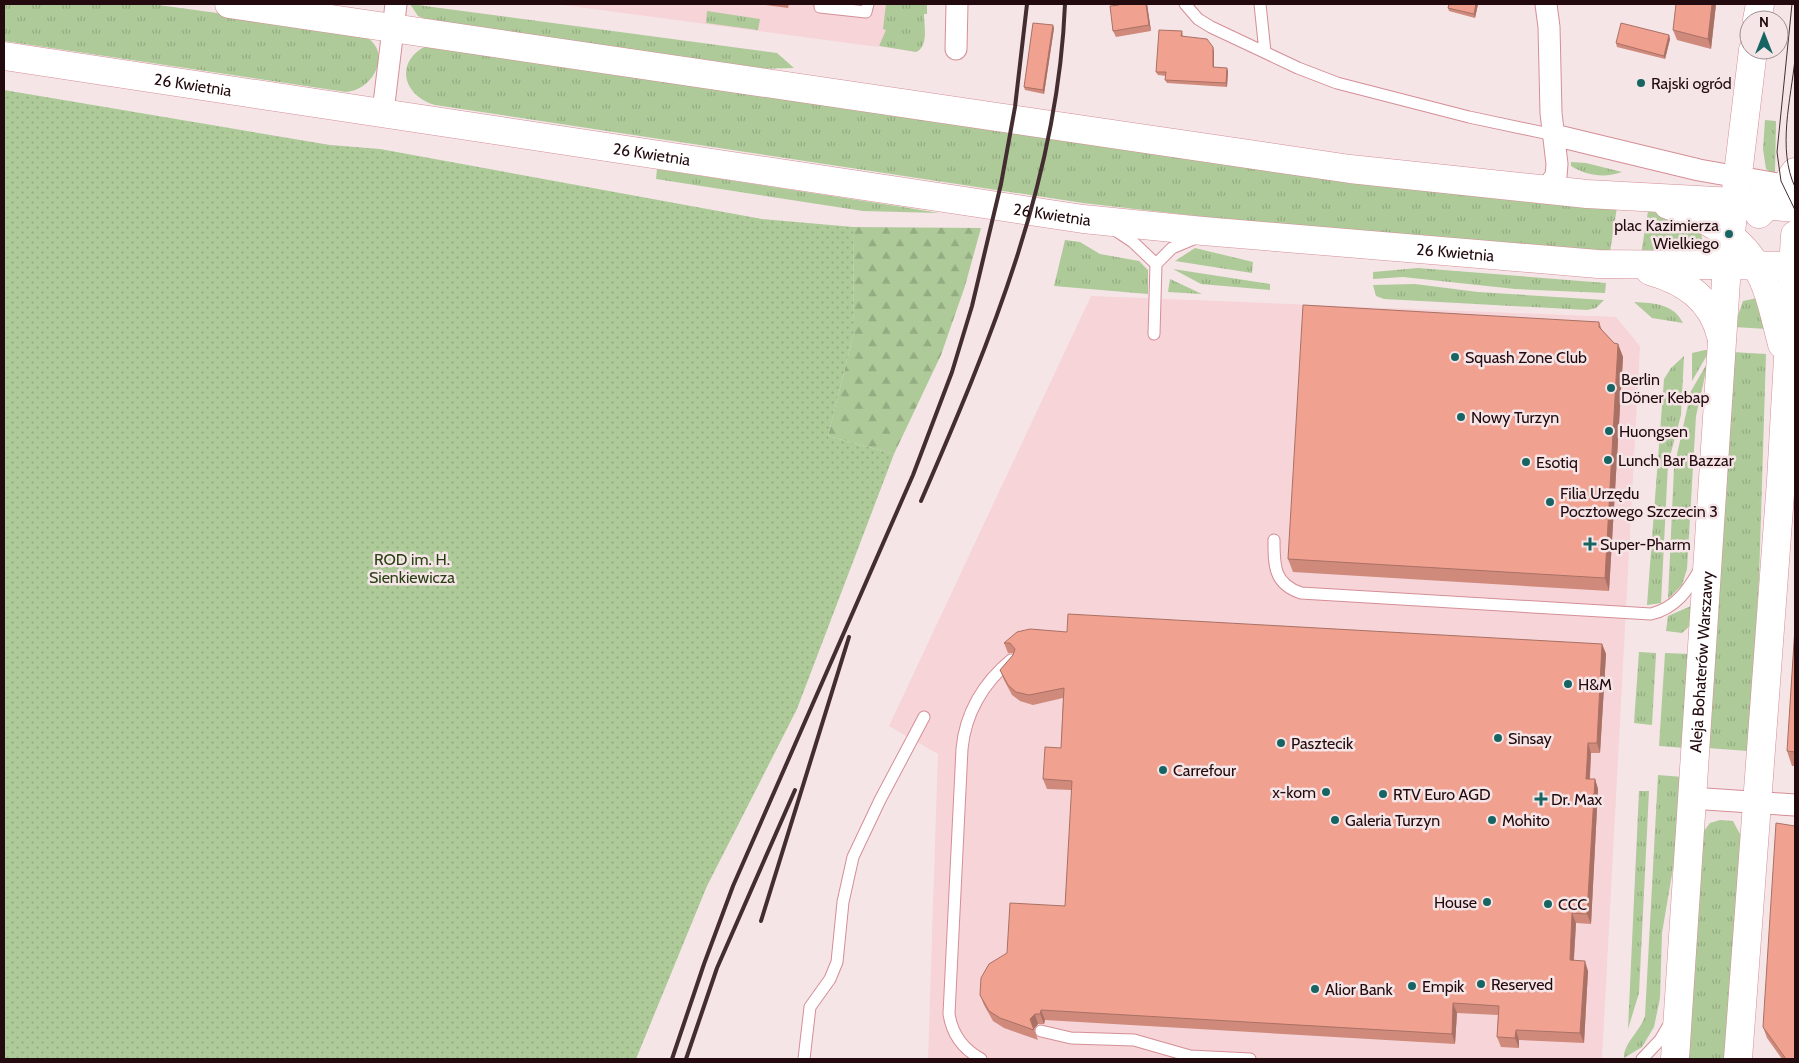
<svg xmlns="http://www.w3.org/2000/svg" width="1799" height="1063" font-family="Cabin,sans-serif">
<defs>
<pattern id="grass-tufts" width="24" height="20" patternUnits="userSpaceOnUse" patternTransform="scale(1.25)"><rect width="24" height="20" fill="#aeca99"/><path d="M3 7l-1-3M5 7V3M7 7l1-3M15 17l-1-3M17 17v-4M19 17l1-3" fill="none" stroke="#95ac83"/></pattern>
<pattern id="forest-firs" width="22" height="20" patternUnits="userSpaceOnUse" patternTransform="scale(1.25)"><rect width="22" height="20" fill="#aeca99"/><path d="M5 1l3.5 6h-7zM16 11l3.5 6h-7z" fill="#95ac83"/></pattern>
<pattern id="garden-dots" width="8" height="8" patternUnits="userSpaceOnUse" patternTransform="scale(1.25)"><rect width="8" height="8" fill="#aeca99"/><path d="M2 2h.1M6 6h.1" fill="none" stroke="#95ac83" stroke-width="1.8" stroke-linecap="round"/></pattern>
</defs>
<rect width="100%" height="100%" fill="#f5e5e7"/>
<path fill="#f6d4d7" d="M556 4H891L888 30 878 47Z
M1091 296 1616 317 1640 346 1602 1059H928L938 754 889 726Z"/>
<path fill="url(#grass-tufts)" d="M4 4H151L341 30C348 32 357 33 364 36 393 50 375 90 346 92L4 41Z
M410 4 777 53 794 68 753 69 428 20 418 16Z
M886 4H927V14H924C924 26 929 46 916 52L879 46 886 30 883 29Z
M707 11 760 19 758 30 706 23Z
M426 46 1617 207 1610 252 1205 217 1083 203 435 105C403 96 394 62 426 46Z
M1765 120 1776 121 1775 172 1772 173 1766 169 1763 149Z
M1571 162 1586 163 1622 172C1605 178 1587 176 1571 166Z
M657 169 903 207 939 213 863 211 656 179Z
M1648 211 1663 214 1701 232 1702 239C1693 252 1656 253 1641 254Z
M1065 240 1080 242 1100 254 1139 261 1148 270V294L1054 286Z
M1195 248 1253 262 1252 273 1175 261Z
M1418 268 1606 283 1605 293 1515 289 1403 277 1373 279V272Z
M1173 269 1270 284V290L1201 284Z
M1170 279 1202 294 1168 292Z
M1415 284 1478 292 1604 300 1596 308 1587 310 1384 299 1376 296 1373 285Z
M1762 297 1767 329 1734 327 1743 301Z
M1634 302C1654 303 1674 304 1683 323L1652 318Z
M1705 350H1710L1692 381V353Z
M1732 352 1766 354 1759 580 1748 751 1707 748Z
M1684 356 1681 415 1668 464 1661 603 1647 605 1664 379 1671 368Z
M1708 362 1696 416 1687 569 1682 585 1668 599 1674 468 1691 391Z
M1691 606 1693 623 1682 633 1666 631 1668 616Z
M1639 652 1656 653 1652 725 1634 723Z
M1665 653 1691 654 1685 748 1659 746Z
M1658 775 1683 777 1679 833 1662 933 1660 998 1654 1027 1642 1047 1624 1058C1623 1044 1641 1030 1645 1016Z
M1639 791H1649L1639 993 1628 1029Z
M1720 820 1733 821 1742 838 1726 1059H1687L1704 831 1710 823Z"/>
<path fill="url(#forest-firs)" d="M853 227 981 228 965 286 941 355 894 454 828 436 854 332Z"/>
<path fill="url(#garden-dots)" d="M4 90 330 145 380 149 762 219 853 227 854 332 828 436 894 454 797 709 707 886 636 1059H4Z"/>
<g fill="none" stroke-linecap="round" stroke-linejoin="round">
<defs>
<path id="lane" d="M820 4V7L866 12 868 4
M1185 4 1198 19 1211 27 1298 68 1337 83 1469 117 1554 135
M1260 4 1265 52
M1115 230 1133 242 1156 264
M1154 334 1156 264 1172 248 1196 238
M1274 540C1274 566 1274 584 1301 593L1651 614C1676 608 1688 590 1700 569
M1041 1031 1071 1038 1134 1040 1190 1056 1250 1059
M804 1059 810 1007 830 979 837 962 843 902 853 857 880 800 924 717
M981 1059C963 1049 952 1034 949 1014L962 749C965 714 983 683 1011 660
M1642 1059 1660 1040 1670 1023"/>
<path id="street" d="M956 49 957 4
M383 112 396 4
M1554 135 1699 170 1795 187
M1545 190 1556 176 1557 164 1551 113 1549 27 1546 4
M1691 798 1795 805"/>
<g id="secondary">
<path d="M229 4 1350 169 1587 194 1734 202 1795 208"/>
<path d="M1757 20 1760 4"/>
<path id="s1" d="M4 56 1083 219 1203 231 1598 264 1795 266"/>
<path d="M1668 205C1700 215 1737 234 1755 264 1770 288 1775 318 1782 344"/>
<path d="M1759 214 1779 195 1795 172"/>
<path d="M1650 271C1685 281 1712 299 1721 336"/>
<path id="s2" d="M1675 1059 1727 265 1753 50"/>
<path d="M1738 1059 1781 481 1795 235"/>
</g>
</defs>
<use href="#lane" stroke="#d58e96" stroke-width="13"/>
<use href="#street" stroke="#d58e96" stroke-width="23"/>
<use href="#secondary" stroke="#d58e96" stroke-width="29"/>
<use href="#lane" stroke="#fff" stroke-width="11"/>
<use href="#street" stroke="#fff" stroke-width="21"/>
<use href="#secondary" stroke="#fff" stroke-width="28"/>
<path stroke="#442d31" stroke-width="1" d="M1792 4 1777 152 1781 181 1795 210
M1795 59C1791 99 1777 149 1795 187"/>
<path stroke="#442d31" stroke-width="4" d="M921 501C990 342 1058 180 1065 4
M761 921 849 637
M672 1059 704 964 733 886 913 475 952 372 972 306 1001 184 1015 107 1027 4
M686 1059 717 968 795 790"/>
</g>
<path fill="#cf8a7c" d="M759 4H789L788 8Z
M1147 4 1151 31 1116 37 1113 31 1119 5Z
M1449 4H1478L1475 18 1449 11 1448 8Z
M1716 4 1711 49 1677 40 1673 30Z
M1054 28 1044 94 1025 90 1024 87Z
M1182 31 1183 36 1214 51V67L1228 71 1227 87 1167 83 1165 80 1166 76 1158 75 1156 72Z
M1669 35 1670 39 1665 59 1617 47 1616 43Z
M1599 322 1602 330 1614 343 1618 344 1623 357 1609 591 1293 572 1288 559Z
M1795 627V766H1792L1787 751Z
M1067 632 1602 644 1606 654 1600 753H1591L1590 779H1595L1598 789 1591 924 1576 923 1574 960 1588 971 1584 1043 1519 1040V1048L1501 1047 1497 1037 1498 1015 1457 1013 1455 1044 1045 1020 1044 1024H1038L1034 1029 1038 1040 1004 1028 993 1021 984 1005 980 995 1007 953 1065 906 1072 790 1047 789 1043 779 1061 748 1063 698 1033 705 1020 701 1012 695 1004 680 1000 670 1013 655V653H1008L1004 643Z
M1763 1027 1795 1059H1782L1767 1038Z"/>
<path fill="#a97165" d="M1146 4H1147L1151 31 1149 25Z
M1476 4H1478L1475 18 1474 14Z
M1712 4H1716L1711 49 1708 39Z
M1053 25 1054 28 1044 94 1043 90Z
M1669 35 1670 39 1665 59 1664 56Z
M1213 47 1214 51V70L1213 67Z
M1227 68 1228 71 1227 87 1226 83Z
M1618 344 1623 357 1609 591 1605 578Z
M1602 644 1606 654 1600 753 1597 743Z
M1588 743 1591 753 1589 789 1586 779Z
M1595 779 1598 789 1591 924 1587 914Z
M1572 913 1576 923 1573 970 1570 960Z
M1585 961 1588 971 1584 1043 1580 1033Z
M1453 1003 1457 1013 1455 1044 1452 1034Z
M1041 1010 1045 1020 1044 1024 1040 1014Z
M1035 1014 1038 1024 1034 1029 1030 1019Z
M1516 1030 1519 1040V1048L1515 1038Z"/>
<path fill="#f1a190" stroke="#a97165" d="M1118 4H1146L1149 25 1113 31 1110 6 1119 5Z
M1449 4H1476L1474 14 1448 8Z
M1676 4H1712L1708 39 1673 30Z
M1033 23 1053 25 1043 90 1024 87Z
M1621 23 1669 35 1664 56 1616 43Z
M1159 30 1182 31 1181 36 1207 39 1213 47V67L1227 68 1226 83 1165 80 1166 72H1156Z
M1303 305 1599 322V327L1614 343 1618 344 1605 578 1288 559Z
M1068 614 1602 644 1597 743H1588L1587 763 1586 779H1595L1587 914 1572 913 1570 960 1585 961 1580 1033 1516 1030 1515 1038 1497 1037 1499 1006 1453 1003 1452 1034 1041 1010 1040 1014H1035L1030 1019 1034 1030 1000 1018 989 1011 980 995 981 978 989 964 1007 953 1010 903 1065 906 1072 781 1043 779 1045 747 1061 748 1064 688 1029 695 1016 692 1008 685 1000 670 1013 655 1015 649 1010 643H1004L1017 632 1030 629 1067 632Z
M1795 627V752L1787 751Z
M1776 823 1795 826V1059H1786L1763 1027Z"/>
<g fill="#176563" stroke="#f5e5e7" stroke-width="2">
<circle cx="1641" cy="83" r="5"/>
<circle cx="1729" cy="234" r="5"/>
<circle cx="1455" cy="357" r="5"/>
<circle cx="1611" cy="388" r="5"/>
<circle cx="1461" cy="417" r="5"/>
<circle cx="1609" cy="431" r="5"/>
<circle cx="1608" cy="460" r="5"/>
<circle cx="1526" cy="462" r="5"/>
<circle cx="1550" cy="502" r="5"/>
<path d="M1587.5 536.5h5v5h5v5h-5v5h-5v-5h-5v-5h5z"/>
<circle cx="1568" cy="684" r="5"/>
<circle cx="1498" cy="738" r="5"/>
<circle cx="1281" cy="743" r="5"/>
<circle cx="1163" cy="770" r="5"/>
<circle cx="1326" cy="792" r="5"/>
<circle cx="1383" cy="794" r="5"/>
<path d="M1538.5 791.5h5v5h5v5h-5v5h-5v-5h-5v-5h5z"/>
<circle cx="1335" cy="820" r="5"/>
<circle cx="1492" cy="820" r="5"/>
<circle cx="1487" cy="902" r="5"/>
<circle cx="1548" cy="904" r="5"/>
<circle cx="1481" cy="984" r="5"/>
<circle cx="1412" cy="986" r="5"/>
<circle cx="1315" cy="989" r="5"/>
</g>
<g text-anchor="middle" stroke-width="5" stroke-linejoin="round" paint-order="stroke">
<g font-size="16" fill="#220a0e" stroke="#f5e5e7" text-anchor="start">
<text x="1651" y="89">Rajski ogród</text>
<text x="1719" y="231" text-anchor="end">plac Kazimierza<tspan x="1719" dy="18">Wielkiego</tspan></text>
<text x="1465" y="363">Squash Zone Club</text>
<text x="1621" y="385">Berlin<tspan x="1621" dy="18">Döner Kebap</tspan></text>
<text x="1471" y="423">Nowy Turzyn</text>
<text x="1619" y="437">Huongsen</text>
<text x="1618" y="466">Lunch Bar Bazzar</text>
<text x="1536" y="468">Esotiq</text>
<text x="1560" y="499">Filia Urzędu<tspan x="1560" dy="18">Pocztowego Szczecin 3</tspan></text>
<text x="1600" y="550">Super-Pharm</text>
<text x="1578" y="690">H&amp;M</text>
<text x="1508" y="744">Sinsay</text>
<text x="1291" y="749">Pasztecik</text>
<text x="1173" y="776">Carrefour</text>
<text x="1316" y="798" text-anchor="end">x-kom</text>
<text x="1393" y="800">RTV Euro AGD</text>
<text x="1551" y="805">Dr. Max</text>
<text x="1345" y="826">Galeria Turzyn</text>
<text x="1502" y="826">Mohito</text>
<text x="1477" y="908" text-anchor="end">House</text>
<text x="1558" y="910">CCC</text>
<text x="1491" y="990">Reserved</text>
<text x="1422" y="992">Empik</text>
<text x="1325" y="995">Alior Bank</text>
</g>
<g font-size="16" fill="#220a0e" stroke="#f5e5e7">
<text dy="6" stroke="none"><textPath href="#s1" startOffset="191">26 Kwietnia</textPath></text>
<text dy="6" stroke="none"><textPath href="#s1" startOffset="655">26 Kwietnia</textPath></text>
<text dy="6" stroke="none"><textPath href="#s1" startOffset="1060">26 Kwietnia</textPath></text>
<text dy="6" stroke="none"><textPath href="#s1" startOffset="1465">26 Kwietnia</textPath></text>
<text dy="6" stroke="none"><textPath href="#s2" startOffset="398">Aleja Bohaterów Warszawy</textPath></text>
</g>
<g font-size="16" fill="#294112" stroke="#f5e5e7">
<text x="412" y="565">ROD im. H.<tspan x="412" dy="18">Sienkiewicza</tspan></text>
</g>
</g>
<rect width="1799" height="1063" fill="none" stroke="#220a0e" stroke-width="10"/>
<g transform="translate(1764 35)"><circle r="24" fill="#f5e5e7" stroke="#a18d90"/>
<path d="M0-4L9 19L0 12L-9 19Z" fill="#176563"/>
<text y="-8" font-size="14" font-weight="bold" text-anchor="middle" fill="#220a0e">N</text>
</g>
</svg>
